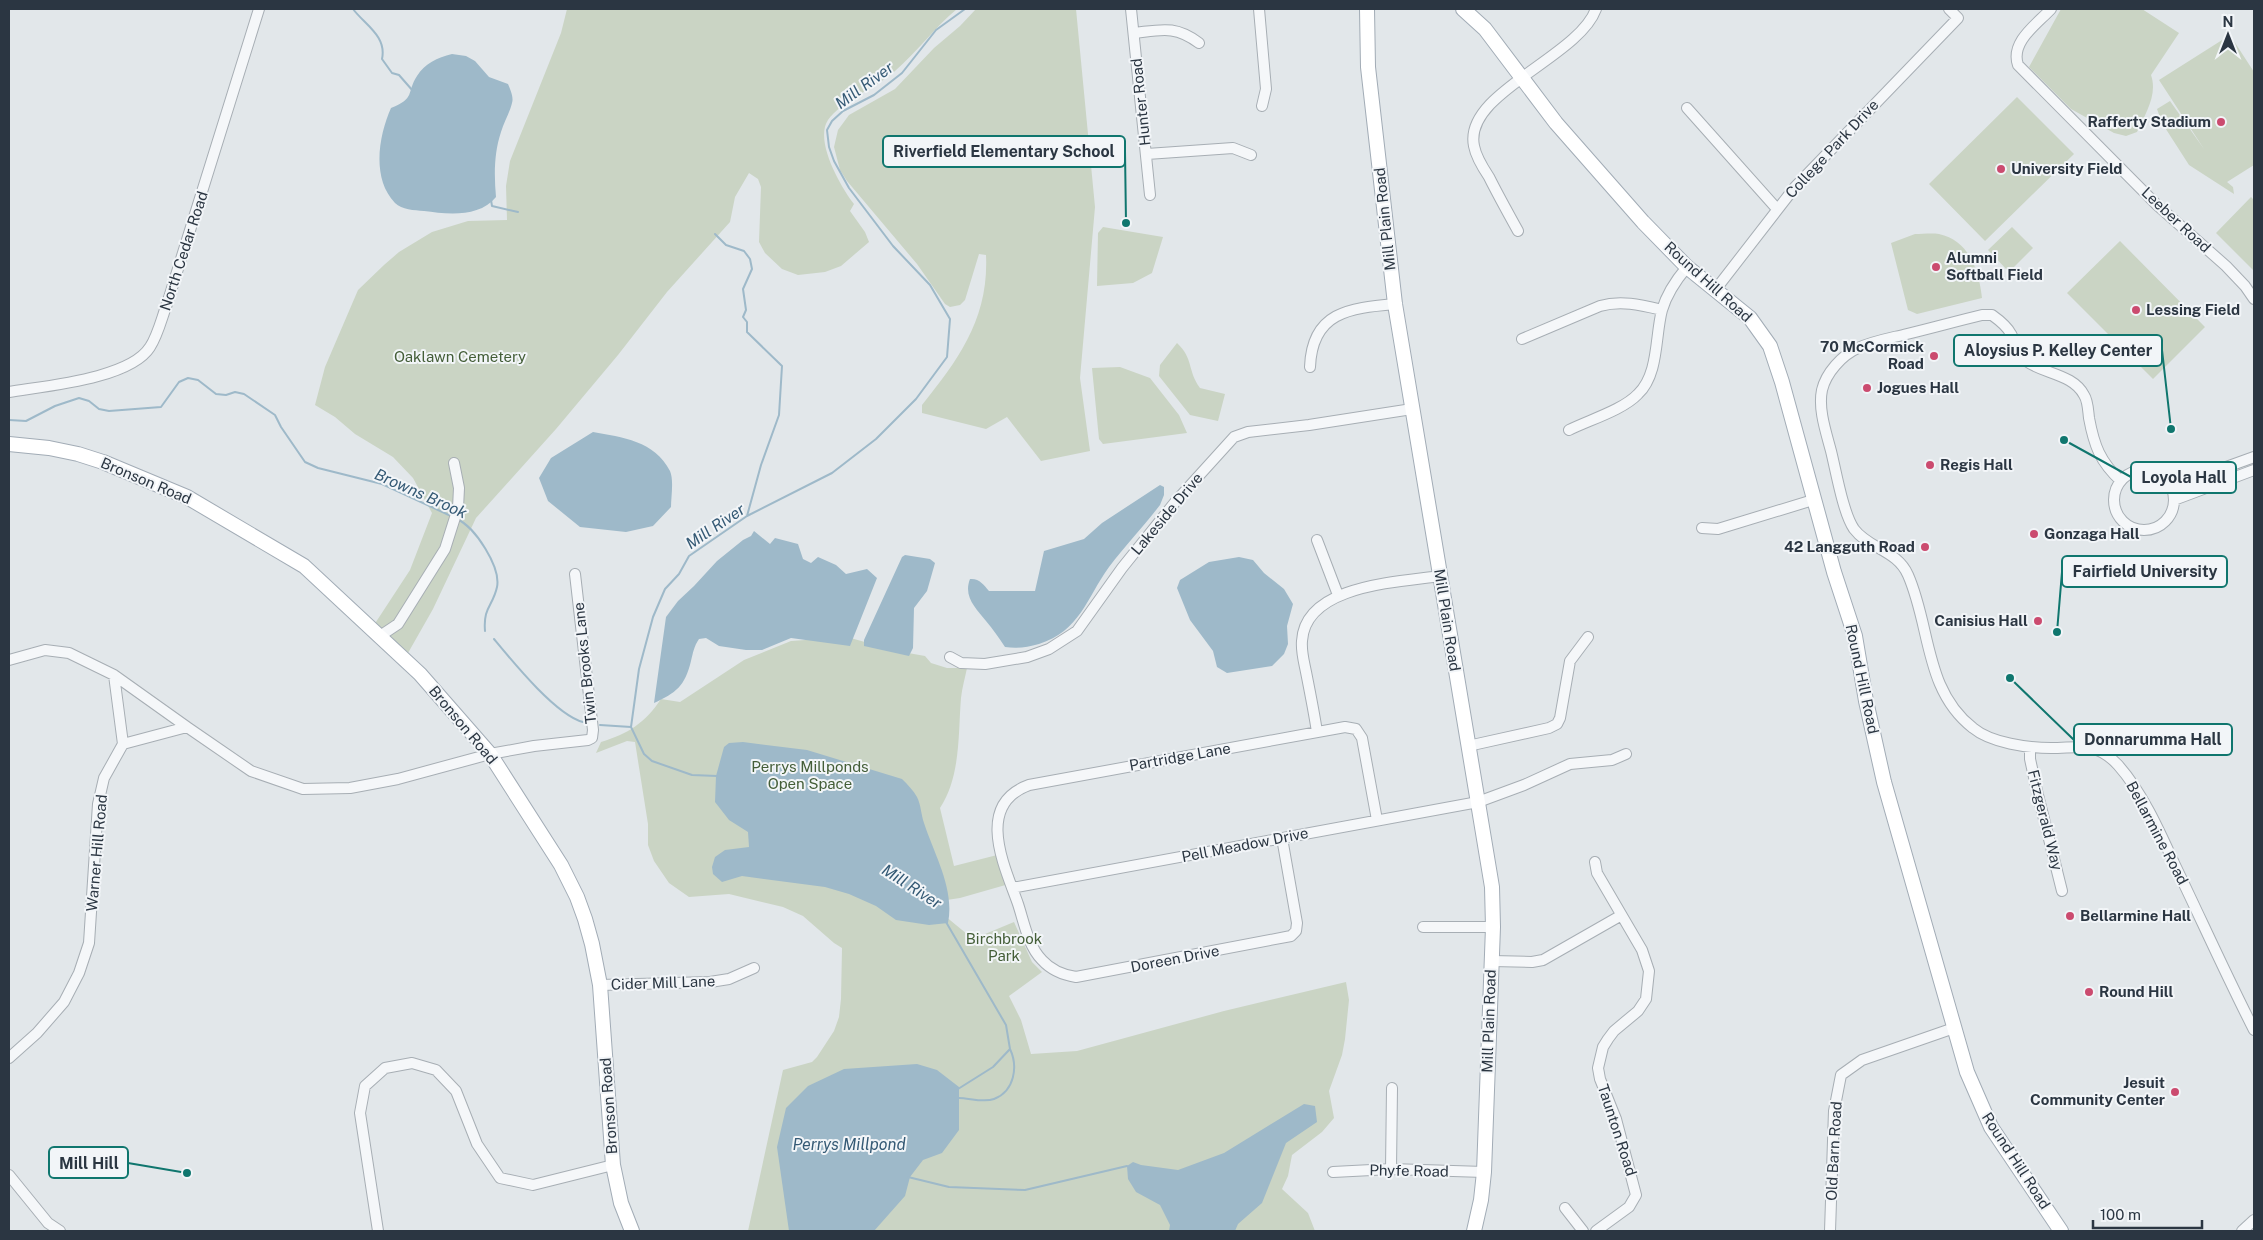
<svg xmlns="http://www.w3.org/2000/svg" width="2263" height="1240" font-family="'Public Sans',sans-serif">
<rect width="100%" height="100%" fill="#e2e7ea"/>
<path fill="#cad4c4" d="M567 9H957C935 27 917 52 895 71 877 87 840 102 828 120 814 141 841 187 854 204L850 211 865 232 869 242 841 266 825 272 798 275 782 269 765 253 759 242 761 187 758 179 749 173 735 197 730 222 667 292 618 355 556 429 476 518 433 609 408 653 374 625 410 570 432 513 413 478 393 457 355 434 335 417 315 405 325 367 358 290 384 265 399 252 432 232 468 221 507 220 506 186 510 161 561 33Z
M976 9H1076L1095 207 1080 378 1090 451 1041 461 1007 417 986 429 922 413V405C959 359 989 318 986 255L979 254 965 300 960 305 950 307 945 304 917 264 847 181 840 170 834 147 838 130 849 115 895 89 934 48 960 26Z
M2061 9H2142L2179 33 2151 75C2158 95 2145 114 2137 132L2126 136 2114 133 2071 109 2029 67Z
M2230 35 2254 72V165L2227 182 2233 187 2234 194 2189 165 2162 123 2157 109 2170 101 2204 149 2159 80Z
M2017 97 2074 154 1985 241 1929 184Z
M2251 197 2254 200V271L2216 233Z
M1103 227 1163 237 1152 273 1133 283 1097 286 1098 233Z
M2012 227 2033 248 2009 272 1988 250Z
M1915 234C1922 234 1932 233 1939 234 1970 241 1979 271 1982 298L1917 314 1908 310 1891 243Z
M2120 241 2205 327 2153 379 2067 293Z
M1177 343C1194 359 1187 370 1200 388L1225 394 1218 421 1190 415 1159 376 1160 365Z
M1120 367 1150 378 1179 415 1187 433 1103 444 1099 439 1092 368Z
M847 637 897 651 925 656 931 663 947 668H967C965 678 962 688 961 698 958 734 961 776 940 808L954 866 1005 853 1016 882 960 898 940 901 939 911 973 939 1014 922 1032 962 1042 972 1009 996 1021 1020 1031 1054 1077 1051 1224 1011 1346 982 1349 1000 1345 1039 1342 1055 1329 1091 1334 1118 1322 1132 1292 1155 1288 1176 1282 1189 1308 1213 1315 1231H748L783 1070 812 1062 817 1057 834 1031 839 1017 841 999 842 948 834 943 803 916 783 907 729 894 689 897 669 883 654 861 648 845V824L635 742 627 741 596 753 601 742C628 734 645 723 661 699L680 702 744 660 791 641Z"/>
<path fill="#9eb9c9" d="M452 54 466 56 475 61 489 77 508 84C510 89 514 97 512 103 510 112 504 122 501 132 494 153 494 175 496 197 479 218 447 214 424 211 414 210 402 210 395 203 371 178 379 135 391 108 416 98 406 93 417 76 425 63 437 58 452 54Z
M593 432C622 437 655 441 670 471 674 480 671 497 671 507L653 526 626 532 580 527 548 501 539 478 551 458Z
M1160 485 1164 487V495L1160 505C1143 527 1125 546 1109 567 1086 599 1080 631 1039 644 1027 647 1018 649 1005 647 999 638 993 629 986 621 976 608 963 597 970 579 979 578 984 585 989 591H1035L1044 551 1084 539 1102 523Z
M754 531 770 544 775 538 798 544 803 559 811 563 818 557 836 565 846 574 867 569 877 578 850 646 791 638 762 650H746L719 646 706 638 699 639C694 646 693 653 691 661 685 686 676 693 654 703L666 617 678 601 694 586 717 561 743 540 751 536Z
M905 555 930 559 935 563 927 591 914 608 913 648 909 656 864 646V640L902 557Z
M1239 557 1253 560 1264 573 1284 589 1293 604 1287 626 1288 644 1284 654 1272 666 1227 673 1217 667 1213 651 1190 620 1177 588 1180 580 1209 562Z
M743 742 807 750 902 779C908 785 913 790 917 797 921 805 921 814 924 823 934 854 955 889 948 923L929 925 896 920 876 906 849 894 825 887 742 876 722 882 713 874 712 867 715 857 725 850 749 847 748 832 729 820 715 802 716 776 724 747 729 743Z
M917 1064 937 1070 959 1087V1130L942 1153 923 1160 910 1177 905 1196 874 1231H789L777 1147 786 1108 808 1086 844 1069Z
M1304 1104 1315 1106 1317 1122 1286 1143 1262 1203 1238 1224 1235 1231H1169L1170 1225 1160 1205 1136 1192 1128 1179 1127 1166 1133 1162 1141 1165 1178 1170 1224 1153Z"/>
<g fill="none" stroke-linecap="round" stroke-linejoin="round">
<path stroke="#9eb9c9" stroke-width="2" d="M353 9C365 25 387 36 382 59L392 73 399 75 413 91
M491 200 492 206 518 212
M715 234 726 245 744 251 750 259 752 269 743 289 746 310 743 317 747 322V332L782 366 779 415 761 465 747 516
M9 420 26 421 55 406 79 398 89 401 99 409 109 411 161 407 179 382 188 378 198 380 216 394 226 395 235 392 244 394 275 415 281 427 305 462 318 468 382 484 451 516
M457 519C475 527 501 567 497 587 493 606 483 607 485 631
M494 639C513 662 556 715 583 722
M600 725 631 727
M717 776 692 775 652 761 644 754 631 727 639 669 653 617 665 589 679 574 689 556 747 516 832 473 876 439 916 399 947 357 950 319 930 285 893 246 849 188 834 161 829 147 827 130 832 121 843 111 874 95 902 73 936 30 965 9
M946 922 1006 1025 1010 1049 993 1067 958 1089
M959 1098C969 1098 984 1103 994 1099 1015 1091 1018 1066 1010 1049
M908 1177 949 1187 1025 1190 1127 1166"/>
<defs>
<path id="minor" d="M1131 9 1150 195
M1259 9 1266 89 1262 106
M2051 9C2037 24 2010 42 2018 65L2157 205 2226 266 2245 286 2254 299
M1134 33C1161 30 1175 25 1199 43
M1687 108 1777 209
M1147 154 1233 148 1251 155
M1518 231C1508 213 1498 195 1489 177 1483 168 1476 157 1474 146 1463 93 1578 58 1596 9
M1716 289 1795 187 1958 18 1949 9
M1522 339 1600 306C1621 300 1641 305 1662 310
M1310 367C1312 312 1349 308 1395 304
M9 392C44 386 130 379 150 347 158 335 162 317 167 304L259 9
M1569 430C1589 420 1623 410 1638 394 1659 374 1655 336 1662 310 1667 293 1676 280 1687 267
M2114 500a30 30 0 1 1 60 0a30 30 0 1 1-60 0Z
M2121 481C2100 462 2094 445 2089 418 2088 410 2088 401 2084 395 2073 374 2044 374 2026 361 2018 355 2016 343 2011 334 2007 326 1999 320 1992 315H1982C1957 321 1932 328 1907 334 1891 338 1873 341 1858 348 1842 355 1826 373 1822 390 1818 409 1826 432 1831 451 1836 471 1843 513 1854 529 1869 549 1897 550 1908 575 1931 627 1924 690 1973 728 1991 743 2028 748 2051 748 2079 748 2096 741 2118 765 2142 792 2159 830 2174 863 2201 919 2226 975 2254 1030
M2171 487 2254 457
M2174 500 2254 470
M1702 528 1718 529 1813 500
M1317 540 1338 595
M380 636 398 624 445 549 458 508 459 488 454 463
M950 657 961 663 985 664 1027 657 1049 649 1077 631 1122 568 1176 501 1234 437 1248 432 1309 425 1412 409
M9 660 45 650 69 653 114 675 187 727
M114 675 123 744
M1317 732C1314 712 1310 692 1306 672 1304 662 1301 651 1302 641 1305 585 1398 582 1440 576
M1468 746 1549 728 1557 724 1560 718 1570 661 1588 637
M2030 748V759L2037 791 2062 891
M1282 838 1297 923 1296 931 1291 936 1076 977C1063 975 1051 970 1042 960 1028 946 1024 922 1018 904 1005 867 974 805 1029 785L1345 727 1356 729 1362 738 1377 820
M1595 862 1597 873 1642 950 1649 971 1646 999 1638 1011 1614 1031 1608 1039 1603 1047 1598 1068 1600 1079 1616 1119 1636 1195 1629 1207 1596 1231
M1012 888 1478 802 1524 785 1570 764 1612 760 1626 754
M1423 927H1493
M1492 961 1532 962 1543 960 1620 916
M600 985 710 982 729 979 754 968
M9 1058 37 1033 64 1002 79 973 89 943 98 804 104 778 123 744 187 727 251 771 303 789 350 788 398 779 490 754 534 746 588 740 592 738 593 730 575 574
M1391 1169 1392 1088
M1333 1172 1391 1169 1484 1172
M9 1175 48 1223 60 1231
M1565 1208 1583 1231
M378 1231 360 1113 365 1086 385 1068 412 1063 436 1070 456 1091 477 1144 500 1178 533 1185 613 1165
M1830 1231 1834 1111 1841 1075 1862 1060 1954 1028
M2242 1231 2254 1220"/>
<path id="major" d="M1367 9 1368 67 1395 304 1492 887 1493 927 1484 1172 1481 1200 1474 1231
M1463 9 1485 29 1556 123 1643 222 1687 267 1750 318 1770 346 1782 382 1834 572 1855 636 1866 701 1884 782 1967 1072 1991 1127 2061 1231
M9 444 49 448 78 454 103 462 187 497 304 566 420 674 490 754 561 865 577 897 585 919 592 944 600 985 613 1165 621 1203 632 1231"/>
</defs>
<use href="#minor" stroke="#a7aeb4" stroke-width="12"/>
<use href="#major" stroke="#a2acb6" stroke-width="16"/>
<use href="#minor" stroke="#f5f7f9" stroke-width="10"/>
<use href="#major" stroke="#fff" stroke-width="14"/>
</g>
<g fill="#cb4b6f" stroke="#f2f5f8" stroke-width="2">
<circle cx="2221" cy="122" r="5"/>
<circle cx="2001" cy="169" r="5"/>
<circle cx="1936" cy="267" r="5"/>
<circle cx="2136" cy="310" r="5"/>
<circle cx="1934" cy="356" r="5"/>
<circle cx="1867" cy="388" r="5"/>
<circle cx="1930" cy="465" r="5"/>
<circle cx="2034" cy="534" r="5"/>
<circle cx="1925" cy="547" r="5"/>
<circle cx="2038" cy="621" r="5"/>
<circle cx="2070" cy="916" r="5"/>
<circle cx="2089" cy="992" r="5"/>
<circle cx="2175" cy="1092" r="5"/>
</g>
<g text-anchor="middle" stroke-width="4" stroke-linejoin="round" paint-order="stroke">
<g font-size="15" fill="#2b3642" stroke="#f2f5f8">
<text transform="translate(1141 102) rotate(-96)" y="5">Hunter Road</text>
<text transform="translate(1832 149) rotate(-47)" y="5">College Park Drive</text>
<text transform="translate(1385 219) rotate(-96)" y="5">Mill Plain Road</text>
<text transform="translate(2176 220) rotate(43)" y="5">Leeber Road</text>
<text transform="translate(184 251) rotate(-72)" y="5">North Cedar Road</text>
<text transform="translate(1708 282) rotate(42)" y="5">Round Hill Road</text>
<text transform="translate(146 481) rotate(23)" y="5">Bronson Road</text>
<text transform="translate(1167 514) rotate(-50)" y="5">Lakeside Drive</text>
<text transform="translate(1447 620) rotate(81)" y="5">Mill Plain Road</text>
<text transform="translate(585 663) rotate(-96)" y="5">Twin Brooks Lane</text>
<text transform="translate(1862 679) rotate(78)" y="5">Round Hill Road</text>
<text transform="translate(463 725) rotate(50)" y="5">Bronson Road</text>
<text transform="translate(1180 757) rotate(-10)" y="5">Partridge Lane</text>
<text transform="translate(2045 820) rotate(76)" y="5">Fitzgerald Way</text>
<text transform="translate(2157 833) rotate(62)" y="5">Bellarmine Road</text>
<text transform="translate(1245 845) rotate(-11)" y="5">Pell Meadow Drive</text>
<text transform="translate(97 853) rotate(-85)" y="5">Warner Hill Road</text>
<text transform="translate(1175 959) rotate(-11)" y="5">Doreen Drive</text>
<text transform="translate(663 983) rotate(-2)" y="5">Cider Mill Lane</text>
<text transform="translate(1489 1021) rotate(-88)" y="5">Mill Plain Road</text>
<text transform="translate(609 1106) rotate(-94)" y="5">Bronson Road</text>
<text transform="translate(1617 1130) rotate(72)" y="5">Taunton Road</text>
<text transform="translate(1834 1151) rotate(-87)" y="5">Old Barn Road</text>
<text transform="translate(2016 1161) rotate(57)" y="5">Round Hill Road</text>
<text transform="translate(1409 1171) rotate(1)" y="5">Phyfe Road</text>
</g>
<g font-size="15" font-weight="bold" fill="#2b3642" stroke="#f2f5f8" text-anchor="start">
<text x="2211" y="127" text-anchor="end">Rafferty Stadium</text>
<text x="2011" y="174">University Field</text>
<text x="1946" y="263">Alumni<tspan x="1946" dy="17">Softball Field</tspan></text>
<text x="2146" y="315">Lessing Field</text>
<text x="1924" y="352" text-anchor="end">70 McCormick<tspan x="1924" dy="17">Road</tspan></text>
<text x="1877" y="393">Jogues Hall</text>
<text x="1940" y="470">Regis Hall</text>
<text x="2044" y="539">Gonzaga Hall</text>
<text x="1915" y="552" text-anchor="end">42 Langguth Road</text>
<text x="2028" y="626" text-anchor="end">Canisius Hall</text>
<text x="2080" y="921">Bellarmine Hall</text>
<text x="2099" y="997">Round Hill</text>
<text x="2165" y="1088" text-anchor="end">Jesuit<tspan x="2165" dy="17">Community Center</tspan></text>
</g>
<g font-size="15" fill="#445e38" stroke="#f2f5f8">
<text x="460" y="362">Oaklawn Cemetery</text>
<text x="810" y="772">Perrys Millponds<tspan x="810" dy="17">Open Space</tspan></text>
<text x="1004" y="944">Birchbrook<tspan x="1004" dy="17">Park</tspan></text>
</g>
<g font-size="16" font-style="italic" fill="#355a75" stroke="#f2f5f8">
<text transform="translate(864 85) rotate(-36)" y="6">Mill River</text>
<text transform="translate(421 493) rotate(24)" y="6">Browns Brook</text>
<text transform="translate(715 526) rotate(-34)" y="6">Mill River</text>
<text transform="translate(912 886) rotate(33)" y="6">Mill River</text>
<text x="849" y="1150">Perrys Millpond</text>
</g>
</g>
<path fill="none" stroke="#0f766e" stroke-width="2" d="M1126 223L1125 151M2171 429L2162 350M2064 440L2131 477M2057 632L2062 572M2010 678L2074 740M187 1173L128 1163"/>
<g fill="#0f766e" stroke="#f2f5f8" stroke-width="2">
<circle cx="1126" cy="223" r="5"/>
<circle cx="2171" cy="429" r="5"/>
<circle cx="2064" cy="440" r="5"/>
<circle cx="2057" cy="632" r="5"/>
<circle cx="2010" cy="678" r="5"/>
<circle cx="187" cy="1173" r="5"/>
</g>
<g fill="#f2f5f8" stroke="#0f766e" stroke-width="2">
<rect x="883" y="136" width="242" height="31" rx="5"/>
<rect x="1954" y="335" width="208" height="31" rx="5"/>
<rect x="2131" y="462" width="105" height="31" rx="5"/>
<rect x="2062" y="556" width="165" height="31" rx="5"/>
<rect x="2074" y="724" width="158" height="31" rx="5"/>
<rect x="49" y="1147" width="79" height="31" rx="5"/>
</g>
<g font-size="16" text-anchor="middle" font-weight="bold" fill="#2b3642">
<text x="1004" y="157">Riverfield Elementary School</text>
<text x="2058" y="356">Aloysius P. Kelley Center</text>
<text x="2184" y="483">Loyola Hall</text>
<text x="2145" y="577">Fairfield University</text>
<text x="2153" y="745">Donnarumma Hall</text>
<text x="89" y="1169">Mill Hill</text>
</g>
<rect width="2263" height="1240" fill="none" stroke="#2b3642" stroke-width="20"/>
<g transform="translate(2228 35)" stroke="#f2f5f8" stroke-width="4" paint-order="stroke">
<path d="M0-4L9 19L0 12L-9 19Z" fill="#2b3642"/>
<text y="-8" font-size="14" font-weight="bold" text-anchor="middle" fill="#2b3642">N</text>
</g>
<path d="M2093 1220v8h109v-8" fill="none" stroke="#2b3642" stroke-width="2.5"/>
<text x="2100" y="1220" font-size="15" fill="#2b3642" stroke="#f2f5f8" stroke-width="4" paint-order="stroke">100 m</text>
</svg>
